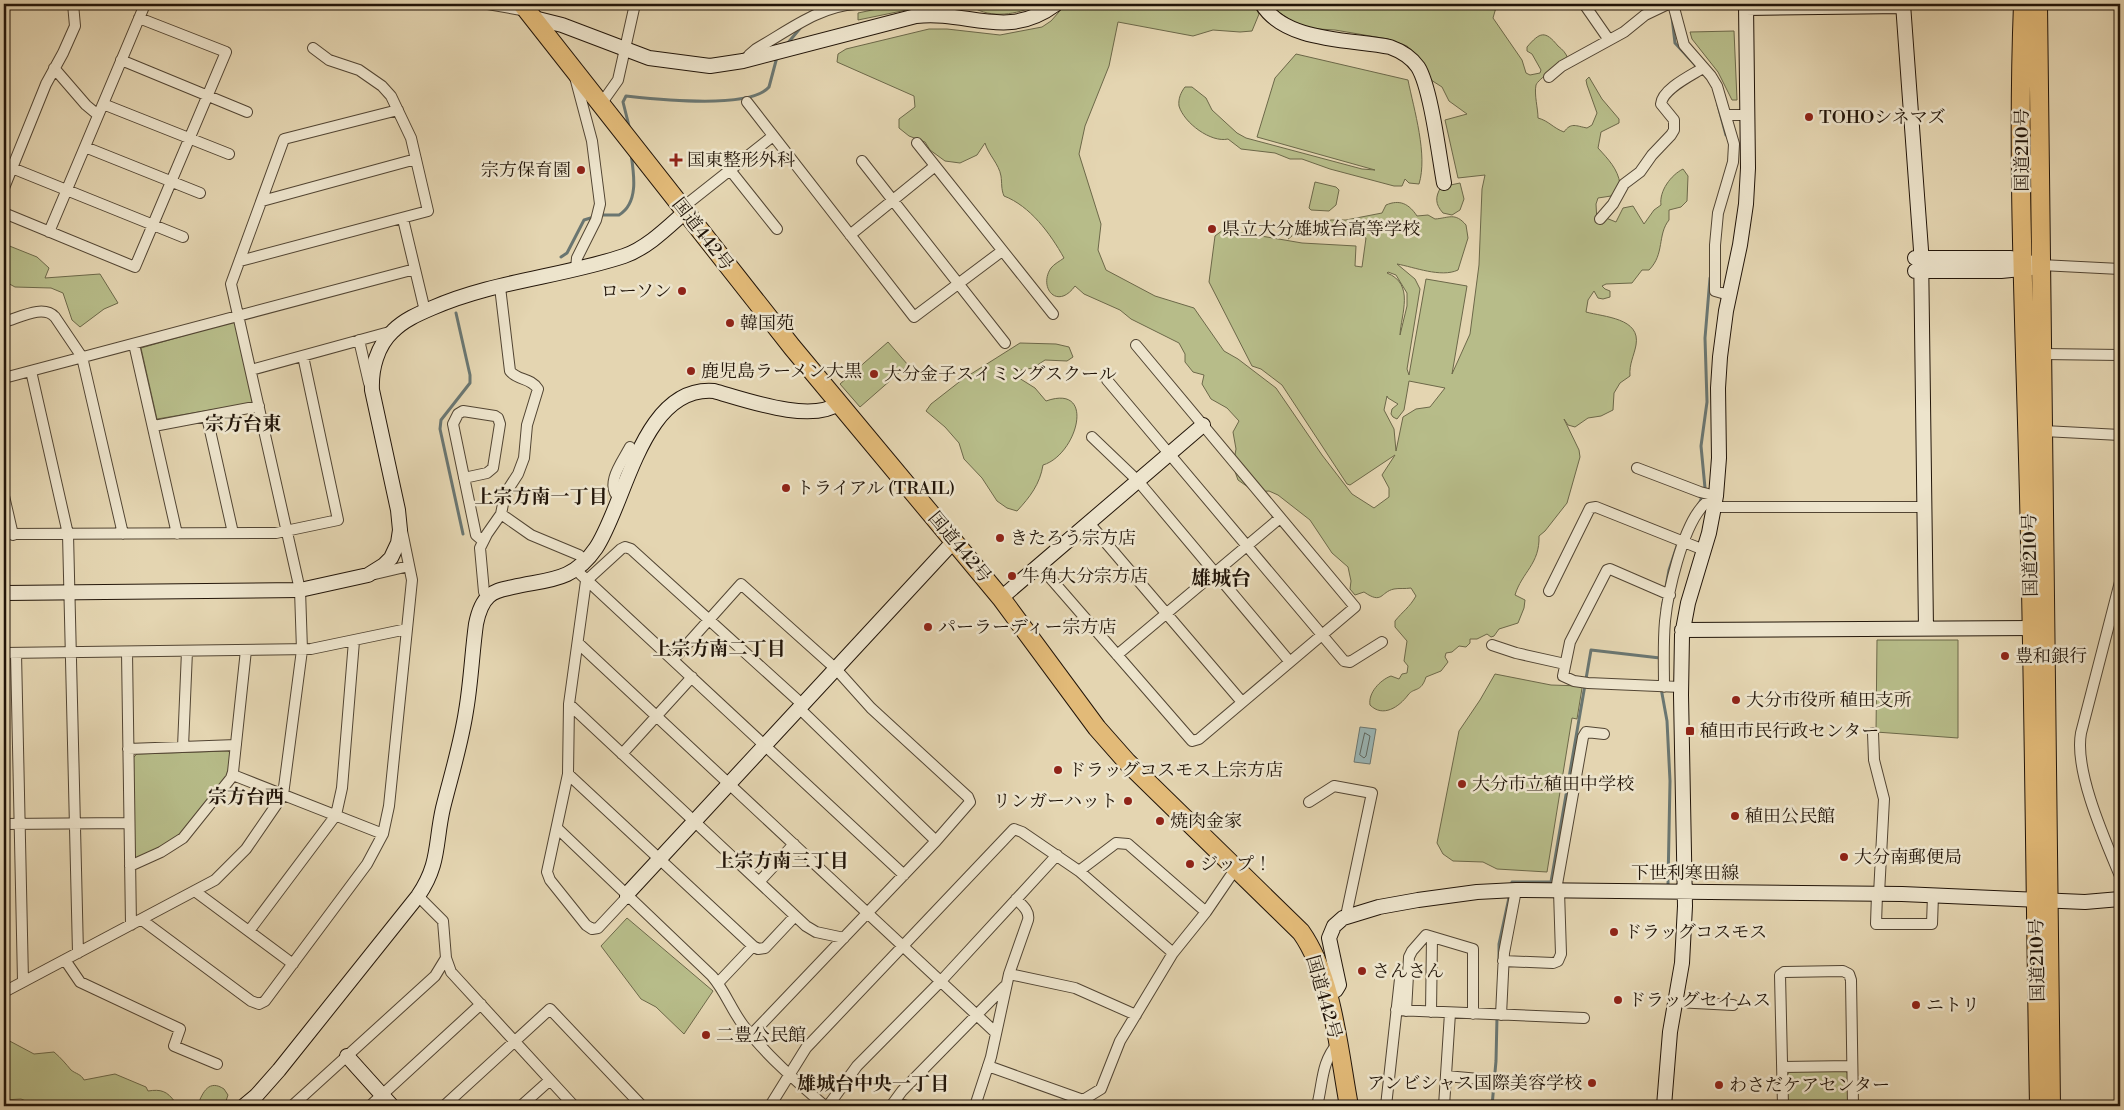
<svg xmlns="http://www.w3.org/2000/svg" width="2124" height="1110" font-family="'Libre Bodoni','Noto Serif JP',serif">
<rect width="100%" height="100%" fill="#e4d5b1"/>
<filter id="stains"><feTurbulence type="fractalNoise" baseFrequency=".004" numOctaves="4"/><feColorMatrix values="0 0 0 0 .2 0 0 0 0 .09 0 0 0 0 .02 0 0 0 .5 -.17"/></filter>
<radialGradient id="worn" r=".72"><stop offset=".6" stop-color="#630" stop-opacity="0"/><stop offset="1" stop-color="#630" stop-opacity=".3"/></radialGradient>
<path fill="#b7bc89" stroke="#6c6849" fill-rule="evenodd" d="M883 4H1040C1021 13 996 19 976 9L926 6 858 20V13L877 9Z
M1066 4H1253L1259 14 1252 31 1240 32 1213 30 1193 36 1118 22 1109 66 1085 126 1079 154 1101 224 1098 250 1106 270 1155 296 1194 308 1224 351 1238 359 1276 388 1322 455 1352 494 1374 508 1389 497V488L1382 475 1395 455 1350 485 1347 484 1282 385 1261 369 1252 366 1209 282 1215 236 1223 230H1226L1302 243 1356 246 1355 266 1362 267 1366 238 1361 236 1297 232 1288 239 1297 231 1331 220H1346L1382 213 1386 205C1400 199 1409 204 1417 216L1428 215 1435 219C1449 218 1455 212 1466 225L1468 238 1458 270C1441 278 1414 267 1397 264L1415 279 1420 289 1407 369 1409 375 1426 279 1467 286 1452 374 1470 334 1479 265 1482 189 1485 175 1458 178 1445 120 1467 114 1449 101 1442 87 1431 80 1418 56 1407 46 1388 39 1335 30 1302 28 1277 11 1271 4H1497L1493 18 1522 60 1526 73 1530 75 1540 73 1541 70 1532 54 1527 51V47C1540 32 1545 30 1558 46 1563 50 1566 53 1568 59 1561 64 1538 79 1536 85 1534 95 1538 108 1538 118 1549 121 1553 128 1564 132 1571 122 1576 126 1587 128L1592 125 1597 113 1587 85 1586 80 1589 77 1602 99 1619 119V123L1601 132 1598 148C1608 159 1618 169 1620 184L1611 196 1598 198 1596 204 1597 222 1606 218 1616 222 1623 208 1633 206 1644 224 1654 210 1661 205C1659 191 1671 175 1683 169L1688 176 1687 201 1681 207 1669 210V220C1657 235 1665 254 1649 270H1642L1632 283 1606 284 1602 286 1605 289 1610 291V297L1603 299 1598 298 1594 291 1588 300 1586 312C1604 317 1641 318 1636 345 1634 356 1629 364 1630 376L1620 383 1614 393 1613 410 1601 416 1588 418 1575 427 1568 425 1564 419 1579 450 1580 457 1567 503 1545 531 1539 536C1540 564 1522 572 1515 595L1525 600 1524 608 1518 623 1499 629 1494 636 1491 637 1487 634 1477 639H1470V643L1466 647 1459 646 1452 652 1446 653 1445 657 1448 662 1441 671 1426 677C1421 693 1414 687 1408 695 1399 707 1383 718 1370 705 1368 693 1380 680 1391 676L1399 679 1402 674 1407 673 1408 666 1404 661 1407 641 1395 627V621C1403 611 1409 608 1416 596L1411 588C1405 589 1399 588 1394 589 1380 592 1383 605 1364 592L1355 595 1350 589 1351 581 1348 567 1332 553 1310 520 1278 495 1269 491 1255 492 1238 480 1233 466 1236 449 1233 432 1239 421 1227 408 1211 399 1202 384 1204 375 1193 372 1185 362V354L1179 343 1131 319 1120 310 1084 294 1075 286C1057 311 1038 287 1051 268 1054 264 1060 261 1064 258 1050 233 1030 206 1004 196 1001 189 1002 183 1001 176 999 164 988 154 985 143L977 155 960 163 945 161 930 150 925 142 909 136 899 128V119L915 107 914 96 837 62 838 54 846 49 929 29H947L1000 35 1042 27 1051 21ZM1388 272 1396 275 1407 293V306L1400 335C1401 314 1415 284 1387 273ZM1409 381 1445 388 1430 407 1416 409 1403 417 1396 451 1394 429 1384 410 1387 396 1388 398 1398 404 1392 409 1391 414 1393 417 1397 419 1404 410Z
M1734 31 1737 100H1732L1718 72 1692 39 1690 32Z
M1296 54 1408 80C1414 110 1428 155 1419 184L1409 183 1405 179 1402 186H1394L1330 169 1302 159H1290L1275 153 1241 149 1228 139C1211 143 1184 123 1179 106 1178 99 1181 92 1185 87H1192L1206 98 1212 110 1237 133 1246 138 1362 169 1375 170 1257 137 1275 78Z
M1315 182 1336 187 1339 190 1336 205 1329 211 1311 210 1309 208Z
M1460 183 1464 199 1460 210 1452 215 1443 213C1435 204 1435 197 1441 187Z
M7 245 37 257 49 268 45 278 100 274 118 303 104 309 80 327 72 320 63 293 51 288 15 287 4 281V246Z
M232 322 235 323 254 399 252 403 157 419 141 348Z
M888 342 908 365 860 407 840 384Z
M1020 343 1056 344 1069 347 1073 357 1067 361 1045 360 1033 368 1021 370 1019 378 1035 388 1046 401C1097 383 1077 455 1043 465 1040 484 1030 497 1017 511L1007 508 997 501 982 478 964 459 959 443 945 427 926 411 931 404 963 379Z
M1877 640H1958V738L1876 732Z
M1495 674 1551 685 1581 686 1582 688 1577 719 1572 718 1547 872 1497 869 1483 862 1453 861 1443 854 1437 843 1459 731 1480 700Z
M228 751 231 754 228 775 180 836 137 859 134 857 133 758 137 754Z
M627 918 713 991 684 1034 656 1007 641 999 601 946Z
M4 1038 34 1054 54 1052C61 1058 66 1064 71 1070 76 1074 81 1074 84 1080L115 1074 146 1087 148 1091C161 1089 167 1091 175 1102L198 1104C203 1092 209 1079 224 1089L228 1095 226 1101 219 1106H38L21 1099 4 1100Z
M1843 1068 1848 1074 1849 1106H1787V1075L1792 1069Z"/>
<path fill="#9ab6b6" stroke="#6a7671" d="M1360 727 1376 729 1370 764 1354 762Z"/>
<g fill="none" stroke-linecap="round" stroke-linejoin="round">
<path stroke="#5e6660" stroke-width="1" d="M1365 733 1370 736 1366 756 1364 758 1360 755Z"/>
<path stroke="#6a7671" stroke-width="3" d="M816 10 830 4
M1672 17 1675 43 1699 69
M787 44 802 26
M1718 105 1726 135
M630 130 623 102 626 96C654 99 750 110 769 87L777 57
M600 215H619C639 203 634 174 631 154
M561 257 567 253 584 220 594 217
M456 313 470 375V383L441 420 440 429 463 534
M1700 502 1705 488 1701 446 1707 402 1705 338 1710 278
M1662 609 1669 570 1678 543
M1661 688 1667 721 1670 781 1668 884
M1511 887 1512 882H1551L1591 650 1660 658
M1499 961V944L1510 893
M1492 1106 1496 1061 1497 1017"/>
<defs>
<path id="street" d="M488 4 527 11
M1584 4 1609 40
M1673 4 1684 45 1711 76 1717 86 1734 144 1733 162 1718 213 1715 245V291L1729 295
M121 60 247 112
M750 60 749 55 756 49C788 31 819 6 856 4
M54 68 86 105 98 115
M575 77 592 141 600 204 596 220 577 258 576 268
M1549 77 1562 66 1624 32 1645 15 1668 4
M747 102 914 317 1002 251
M103 104 229 154
M601 104 618 80 635 4
M1726 115H1747
M917 143 1053 314
M85 147 200 193
M862 161 1005 343
M12 168 183 237
M730 170 777 229
M4 188 46 84 63 53 75 26 73 4
M262 201 416 159
M682 208 773 136
M4 213 135 267 226 52 139 18
M403 219 425 311
M1600 219 1613 204 1624 184 1640 172 1652 155 1671 135 1674 130V120L1661 104C1662 89 1692 75 1703 68
M49 232 143 9
M850 235 935 166
M240 261 428 211 411 138 391 96 382 86 359 70 329 60 313 48
M2041 265 2120 269
M4 322C19 318 43 304 55 317L82 357 123 534
M359 340 369 383
M134 344 177 534
M2043 354 2120 355
M251 370 393 331
M31 371 68 534 78 953
M4 378 415 269
M1107 380 1344 661 1350 662 1382 642
M207 417 233 533
M154 426 259 406
M2044 431 2120 435
M1092 437 1138 481 1290 662
M1637 468 1700 492 1716 496
M464 478 487 473 493 468 500 424 498 418 495 416 463 411 458 414 453 424 476 535 483 541
M4 496 13 535
M619 498C604 484 623 461 630 447
M1715 507H1924
M501 514 531 535 579 555 586 561
M1089 523 1242 702
M4 534 276 533 338 520 303 356
M1039 565 1192 741 1199 739 1355 607 1136 345
M576 570 904 875
M375 574 409 566
M2120 582 2081 733C2074 771 2105 840 2120 876
M1549 591 1590 508 1596 507 1704 550
M1670 595 1610 569 1607 570 1570 642 1563 676 1574 681 1588 683 1681 687
M489 596 484 592 480 548 487 534 501 514 505 494 518 474 524 458 527 425 538 389C530 377 518 381 510 371L500 287
M578 643 996 1033
M1492 645 1516 653 1565 664
M127 652 131 925
M4 653 311 649 407 629
M16 653 23 981
M1117 655 1280 518
M673 660 741 584 836 669 871 708 968 797 970 802 936 841 751 1035
M1664 687C1664 665 1663 643 1665 621 1668 591 1682 531 1701 508 1705 502 1711 499 1716 496
M569 704 806 926 816 932 844 938
M800 709 936 841
M1873 733 1874 760 1884 799 1879 894
M183 747 187 651
M128 749 236 745
M622 754 692 677
M568 774 753 946 758 949 765 948 795 916
M233 775 383 834
M1309 802 1334 786 1372 793 1346 916
M4 824 129 823
M557 828 712 976C725 991 731 1009 743 1025 766 1055 797 1082 825 1106
M130 866 161 852 183 838 231 778 233 772 246 650
M1079 871 1116 843 1128 844 1206 912
M759 882 794 844
M1556 890 1583 737 1586 732 1604 734
M196 892 293 964
M1877 894 1876 924H1932L1933 895
M418 896 443 921 446 958 451 972 574 1106
M627 897 598 928 592 929 586 925 550 880 547 872 568 774 569 704 586 581 621 549 625 547 631 549 803 705
M142 920 251 1001 259 1004 265 1001 367 864 383 834 389 806 412 580 402 531
M249 931 336 815 342 788 354 641
M65 960 80 982 180 1029 174 1046 217 1064
M1503 961 1553 963 1558 961 1561 954 1559 891
M1009 974 1075 988 1136 1015
M718 983 753 946
M4 992 215 880 246 849 283 795 302 650 300 590 231 284 284 139 398 110
M1676 1002 1733 1005
M1396 1010 1584 1018
M1406 1011 1409 957 1412 951 1426 935 1473 949V1014
M1431 1012 1432 937
M1501 1015 1504 953 1516 890
M988 1066 1083 1100 1101 1089 1120 1041 1173 953 1206 912 1236 868
M1782 1067 1852 1066
M1446 1076 1512 1082
M894 1102 907 1106
M292 1106 435 976 446 958
M370 1106 481 1004
M444 1106 550 1009 642 1106
M521 1106 550 1080
M770 1106 806 1048 1014 829 1022 832 1079 871 1173 953
M828 1106 857 1066 941 981 1057 855
M891 1106 902 1091 1005 986
M975 1106 991 1057 1009 974 1028 920C1030 911 1022 905 1016 899
M1317 1106C1323 1083 1321 1062 1338 1043
M1386 1106 1400 979 1402 975 1408 974
M1444 1106 1450 1013
M1783 1106 1780 975 1784 972 1843 971 1849 974 1851 980 1853 1106"/>
<path id="secondary" d="M1262 4C1285 42 1350 39 1390 47 1401 51 1411 57 1418 67 1431 88 1439 156 1444 183
M1903 4 1921 250 1926 629
M1746 8 1903 6
M534 18 562 25 649 58 710 66 743 61 916 16C969 10 1006 41 1056 4
M1915 258H2011L2041 265
M1915 271H2001L2031 268
M4 593 300 590 368 575 384 565 391 558 398 543 400 530 398 510 372 390C371 369 377 346 393 331 404 320 418 314 432 308 493 281 561 277 624 256 647 248 667 228 685 212
M1001 598 1203 425
M1682 630 2040 628
M627 897 628 893 954 541
M1327 994 1336 990 1339 985 1329 938 1334 926 1343 918 1379 907 1418 900 1477 892 1516 890 1902 894 2085 902 2120 899
M347 1056 392 1106
M244 1106 256 1096 279 1070 418 896C440 864 435 843 443 808 451 776 461 744 466 711 471 682 472 653 476 624 478 614 481 603 489 596 495 590 505 589 513 587 548 579 573 582 596 548 626 503 642 385 714 391 746 400 812 424 839 403
M1664 1106 1670 1032 1682 963 1685 906 1681 695 1682 635 1688 603 1709 533 1716 496 1719 458 1718 388 1720 357 1726 311 1740 245 1746 204 1748 168 1746 4"/>
<path id="highway" d="M522 4 792 347 1001 598 1097 728 1127 762 1301 932C1333 977 1339 1053 1349 1106
M2023 4C2017 155 2024 307 2028 458 2034 674 2035 890 2039 1106
M2038 4 2051 1106"/>
</defs>
<use href="#street" stroke="#524533" stroke-width="12"/>
<use href="#secondary" stroke="#221509" stroke-width="16"/>
<use href="#highway" stroke="#221509" stroke-width="20"/>
<use href="#street" stroke="#ede4cc" stroke-width="10"/>
<use href="#secondary" stroke="#ede4cc" stroke-width="14"/>
<use href="#highway" stroke="#e2ba78" stroke-width="18"/>
</g>
<g fill="#8f2418" stroke="#ede4cc" stroke-width="2">
<circle cx="1809" cy="117" r="5"/>
<path d="M673.5 152.5h5v5h5v5h-5v5h-5v-5h-5v-5h5z"/>
<circle cx="581" cy="170" r="5"/>
<circle cx="1212" cy="229" r="5"/>
<circle cx="682" cy="291" r="5"/>
<circle cx="730" cy="323" r="5"/>
<circle cx="691" cy="371" r="5"/>
<circle cx="874" cy="374" r="5"/>
<circle cx="786" cy="488" r="5"/>
<circle cx="1000" cy="538" r="5"/>
<circle cx="1012" cy="576" r="5"/>
<circle cx="928" cy="627" r="5"/>
<circle cx="2005" cy="656" r="5"/>
<circle cx="1736" cy="700" r="5"/>
<rect x="1685" y="726" width="10" height="10" rx="2.5"/>
<circle cx="1058" cy="770" r="5"/>
<circle cx="1462" cy="784" r="5"/>
<circle cx="1128" cy="801" r="5"/>
<circle cx="1735" cy="816" r="5"/>
<circle cx="1160" cy="821" r="5"/>
<circle cx="1844" cy="857" r="5"/>
<circle cx="1190" cy="864" r="5"/>
<circle cx="1614" cy="932" r="5"/>
<circle cx="1362" cy="971" r="5"/>
<circle cx="1618" cy="1000" r="5"/>
<circle cx="1916" cy="1005" r="5"/>
<circle cx="706" cy="1035" r="5"/>
<circle cx="1592" cy="1083" r="5"/>
<circle cx="1719" cy="1085" r="5"/>
</g>
<g text-anchor="middle" stroke-width="5" stroke-linejoin="round" paint-order="stroke">
<g font-size="18" fill="#221509" stroke="#ede4cc" text-anchor="start">
<text x="1819" y="123">TOHOシネマズ</text>
<text x="687" y="166">国東整形外科</text>
<text x="571" y="176" text-anchor="end">宗方保育園</text>
<text x="1222" y="235">県立大分雄城台高等学校</text>
<text x="672" y="297" text-anchor="end">ローソン</text>
<text x="740" y="329">韓国苑</text>
<text x="701" y="377">鹿児島ラーメン大黒</text>
<text x="884" y="380">大分金子スイミングスクール</text>
<text x="796" y="494">トライアル (TRAIL)</text>
<text x="1010" y="544">きたろう宗方店</text>
<text x="1022" y="582">牛角大分宗方店</text>
<text x="938" y="633">パーラーディー宗方店</text>
<text x="2015" y="662">豊和銀行</text>
<text x="1746" y="706">大分市役所 稙田支所</text>
<text x="1700" y="737">稙田市民行政センター</text>
<text x="1068" y="776">ドラッグコスモス上宗方店</text>
<text x="1472" y="790">大分市立稙田中学校</text>
<text x="1118" y="807" text-anchor="end">リンガーハット</text>
<text x="1745" y="822">稙田公民館</text>
<text x="1170" y="827">焼肉金家</text>
<text x="1854" y="863">大分南郵便局</text>
<text x="1200" y="870">ジップ！</text>
<text x="1624" y="938">ドラッグコスモス</text>
<text x="1372" y="977">さんさん</text>
<text x="1628" y="1006">ドラッグセイムス</text>
<text x="1926" y="1011">ニトリ</text>
<text x="716" y="1041">二豊公民館</text>
<text x="1582" y="1089" text-anchor="end">アンビシャス国際美容学校</text>
<text x="1729" y="1091">わさだケアセンター</text>
</g>
<g font-size="18" fill="#221509" stroke="#ede4cc">
<text transform="translate(2022 150) rotate(-90)" y="6">国道210号</text>
<text transform="translate(703 234) rotate(52)" y="6">国道442号</text>
<text transform="translate(960 547) rotate(50)" y="6">国道442号</text>
<text transform="translate(2030 555) rotate(-91)" y="6">国道210号</text>
<text x="1685" y="879">下世利寒田線</text>
<text transform="translate(2037 960) rotate(-91)" y="6">国道210号</text>
<text transform="translate(1324 997) rotate(74)" y="6">国道442号</text>
</g>
<g font-size="19" font-weight="bold" fill="#221509" stroke="#ede4cc">
<text x="243" y="430">宗方台東</text>
<text x="541" y="503">上宗方南一丁目</text>
<text x="719" y="655">上宗方南二丁目</text>
<text x="246" y="803">宗方台西</text>
<text x="782" y="867">上宗方南三丁目</text>
<text x="873" y="1090">雄城台中央一丁目</text>
</g>
<g font-size="20" font-weight="bold" fill="#221509" stroke="#ede4cc">
<text x="1221" y="585">雄城台</text>
</g>
</g>
<rect width="2124" height="1110" fill="none" stroke="#e4d5b1" stroke-width="20"/>
<rect x="5" y="5" width="2114" height="1100" fill="none" stroke="#221509" stroke-width="2.5"/>
<rect x="10" y="10" width="2104" height="1090" fill="none" stroke="#221509"/>
<rect width="100%" height="100%" filter="url(#stains)"/>
<rect width="100%" height="100%" fill="url(#worn)"/>
</svg>
